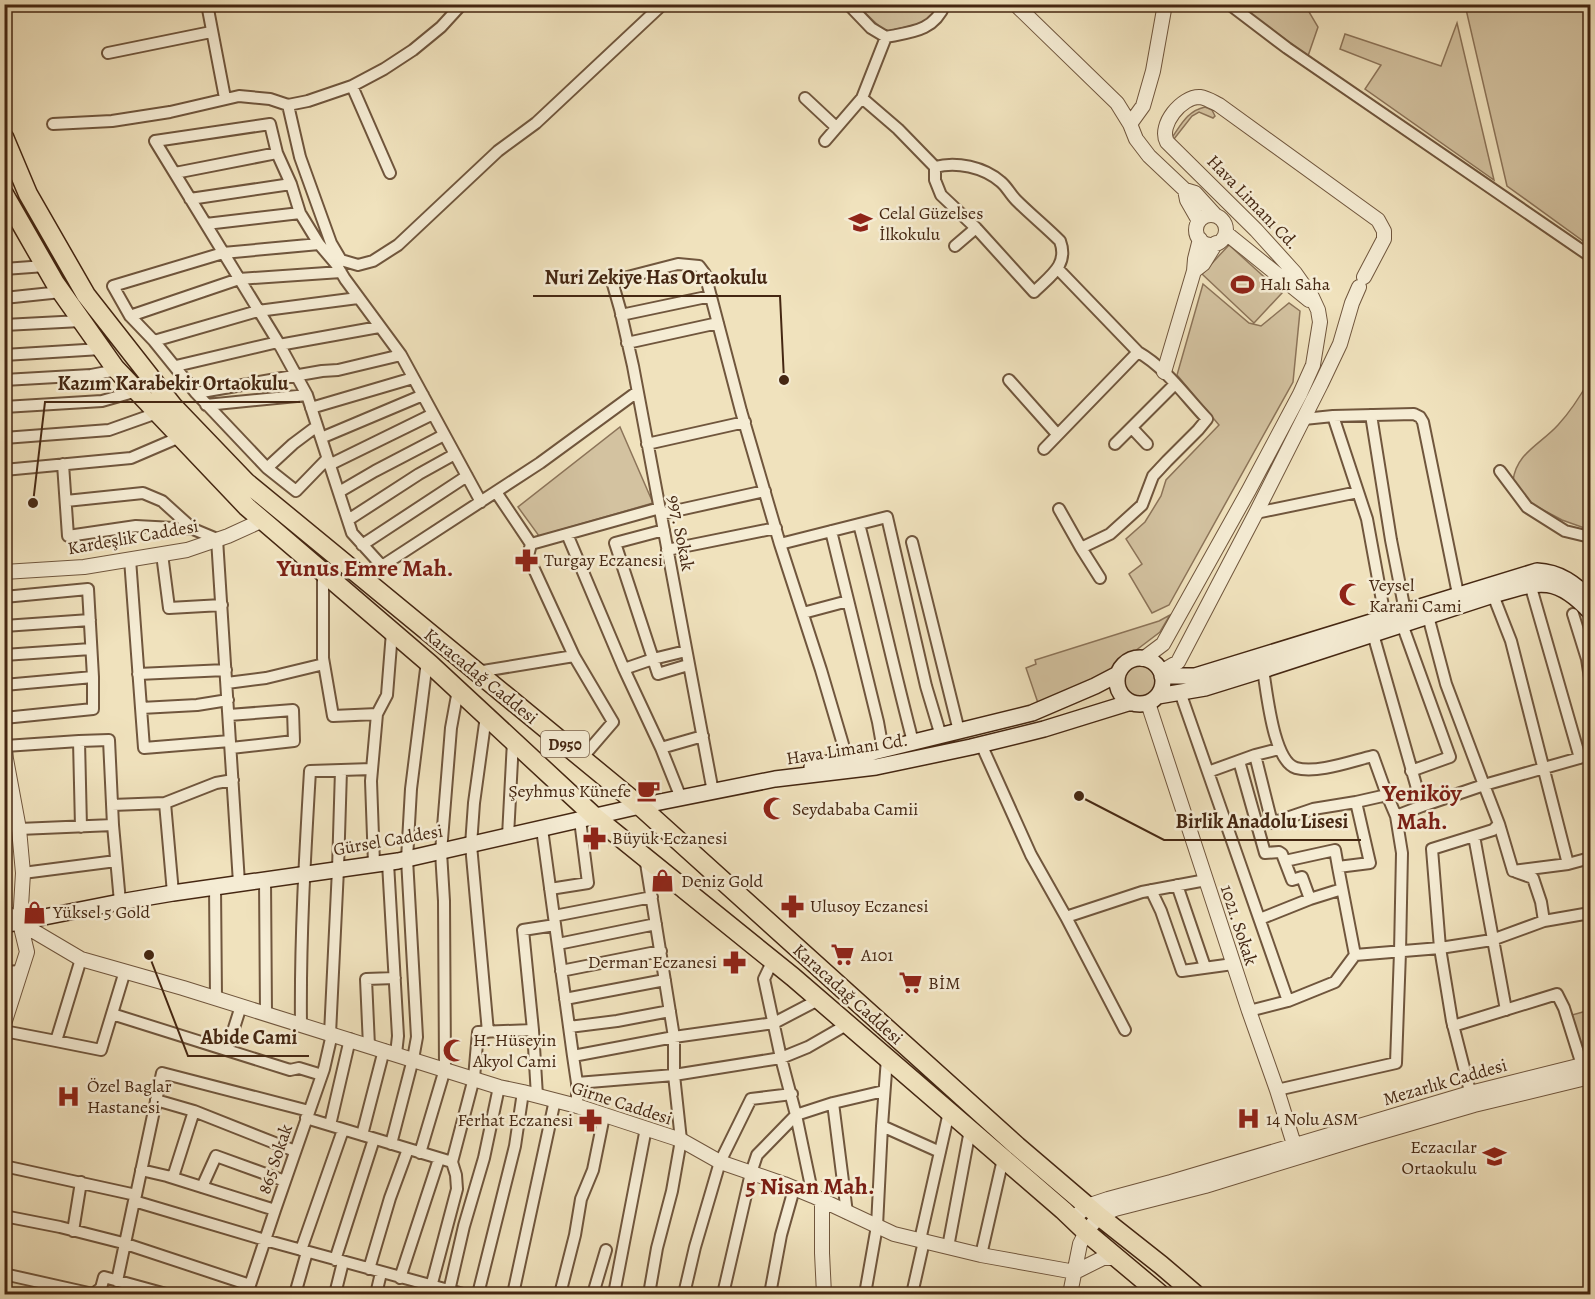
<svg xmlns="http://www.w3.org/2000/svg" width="1595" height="1299" font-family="Alegreya,serif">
<rect width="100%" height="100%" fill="#f0e2bd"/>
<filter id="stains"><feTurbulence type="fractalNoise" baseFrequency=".00333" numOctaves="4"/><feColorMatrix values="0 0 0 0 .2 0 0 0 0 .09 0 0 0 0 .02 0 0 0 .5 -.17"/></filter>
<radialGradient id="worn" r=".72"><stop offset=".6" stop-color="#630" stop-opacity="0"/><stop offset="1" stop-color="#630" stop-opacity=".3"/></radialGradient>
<path fill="#d3c2a0" stroke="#8c7459" stroke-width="1.5" d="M857 5H938L936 14 924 23 888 31 882 29Z
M1239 5H1305L1318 27 1308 56Z
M1465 5H1590V246L1507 186Z
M1457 23 1494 180 1365 89 1381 65 1340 49 1345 34 1441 66Z
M1205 107 1212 110 1215 116 1213 118 1199 112 1192 116 1174 139H1171C1181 125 1187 111 1205 107Z
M1229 245 1282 293 1254 323 1202 274Z
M1203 284 1249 323 1261 326 1289 303 1300 311 1293 382 1169 605 1152 613 1129 574 1142 564 1126 539 1145 522 1161 496 1166 480 1219 425 1177 375Z
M1590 379V530L1562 520 1530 503 1513 481C1516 453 1541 444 1558 425 1571 411 1581 395 1590 379Z
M620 427 653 503 539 536 518 507Z
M1170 615 1160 632 1106 673 1082 688 1038 703 1026 668 1036 664 1035 660 1159 621Z
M1123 680a17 17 0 1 1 34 0a17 17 0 1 1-34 0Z
M1590 1010V1044L1581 1047 1572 1015Z"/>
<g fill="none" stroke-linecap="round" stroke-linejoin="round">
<defs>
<path id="minor" d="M207 4 225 98
M848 4 871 28 886 37C912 32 934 31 945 4
M1229 4 1287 48 1590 256
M108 53 211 32
M352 86 390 173
M805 98 836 127
M862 98 898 129 935 167V180L941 195 976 228 1034 292C1050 276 1069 265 1060 241 1046 227 1030 214 1016 200 1010 194 1007 187 1001 182 984 167 956 161 935 167
M288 105 300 157 331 243 341 260 358 265 373 261 398 245 498 151 536 123 663 4
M53 124 112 121 170 112 239 96 270 99 288 105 308 101 352 86 384 69 413 50 441 27 462 4
M825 141 862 98 886 37
M175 173 277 153
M190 199 291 184
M206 224 300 213
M319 244 223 253 113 286 130 316 154 341 196 393 267 468 296 491 327 459
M955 246 976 228
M4 269 45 266
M1058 269 1138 352C1166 368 1185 396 1207 419L1198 430 1167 461 1153 476 1142 505 1110 534 1081 548 1059 509
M4 298 61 292
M621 315 711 296
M130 316 239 279 341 272
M4 325 81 321
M154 341 258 311 358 298
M627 343 718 323
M279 345 379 327
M4 355 101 349
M176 366 278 342
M4 380 91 375 117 370
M1009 380 1057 434
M196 393 322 371 338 370 401 355
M206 405 307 395
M4 407 102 401 137 391
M311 408 413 378
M1371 415 1391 540 1405 611
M1333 416 1367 519 1385 617
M1304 419 1333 416 1414 414 1420 417 1423 422 1458 594
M1132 428 1147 444
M4 438 109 430 157 413
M321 438 423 395
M647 444 745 422
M1115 444 1175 384
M1044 449 1138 352
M63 464 68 536 136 526 193 529 217 539 239 883
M329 465 433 414
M267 468 293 444 317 426
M4 470 131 458 180 437
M1500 471 1527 507 1565 531 1590 537
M339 492 375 471 444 435
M496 492 531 544 660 508
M66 501 143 493 162 501 193 529
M1256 513 1358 492
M661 514 765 491
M348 520 419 474 455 454
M859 524C878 597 894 670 913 742
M664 530 615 543 658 674 688 665
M831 531 878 722 883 750
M567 534 624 669
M912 542 959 731
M362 545 467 476
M1081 548 1100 578
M667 550 776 528
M162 554 169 608 222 605
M130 559 141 708 197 705 228 700
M382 566 352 533 307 395 278 342 155 141 270 124 277 153 291 184 300 213 319 244 336 264 345 279 401 355 481 502
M323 572V658L333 716 377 714
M365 580 382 566 540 463 637 392
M1530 584 1580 758
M1493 595 1511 641 1568 864 1513 871 1499 824
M4 597 88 589 93 677V709L4 718
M803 613 848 601
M1573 614 1587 659 1590 678
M1402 624 1450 757 1411 771
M4 626 90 620
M1373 634 1422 806 1484 785 1446 684 1428 616
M4 655 91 649
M574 656 613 722 582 758
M1263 670C1267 692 1273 761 1296 768 1317 774 1352 761 1373 756L1387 795 1356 802
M477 672 574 656 528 556 531 544
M138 674 226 670
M227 683 266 678 324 664
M4 685 93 677
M1180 692 1208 772 1255 755 1272 823 1313 809 1356 802 1370 863 1338 867 1355 955
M141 708 144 748 230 741
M229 715 293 710 294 741 231 748
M486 716 474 803 471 845 488 1032
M981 744 1031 855 1066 917
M5 746 79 741
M661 748 624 669 653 659 686 651
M1255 755 1279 749
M847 758 821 670 780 544 887 517 926 686 941 736
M1239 761 1265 853 1279 852 1282 854 1292 880 1302 877 1310 899 1342 889
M1208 772 1288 1001
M713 792 633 366 620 309 612 281 678 264 699 266 705 274 741 411 780 544
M1387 795 1396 816
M681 798 661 748 703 736
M112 805 165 803
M81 827 79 741 109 740 113 825
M19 829 113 825 120 902
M542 829 573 1056
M508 836 513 741
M1474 836 1506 1010
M645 857 674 1037V1075L681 1140 672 1191 657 1248 649 1294
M1285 861 1335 850 1338 867
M388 863 398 1036 396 1054
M374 864 371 781 377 714 387 695 392 632
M1568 864 1590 858
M1516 872 1533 878 1541 902 1544 921
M23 873 116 861
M265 879 266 1014
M1177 885 1205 967
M215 886 216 998
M550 889 588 883 580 820
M1151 890 1161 911 1182 971 1233 964
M173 893 165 803 216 783 233 780
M554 916 652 897
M1260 919 1310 899
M558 944 656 924
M773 960 764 979 781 1058 796 1115 813 1196
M561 971 661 951
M4 972 21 971
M565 999 665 980
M1249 1011 1288 1001 1335 982 1355 955 1440 948 1492 940 1544 921 1590 913
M112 1014 290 1070 299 1068 322 1075
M301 1025C300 940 305 855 310 771L372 769
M1453 1026 1557 994 1564 1008 1582 1065
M569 1027 617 1021 670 1011
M1125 1030 1066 917 1142 892 1206 880
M4 1031 56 1041 81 959
M330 1034 338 869 341 770
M56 1041 101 1050 125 971
M369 1046 366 979 395 978
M227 1050 241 1006
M577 1083 573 1056 674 1037 774 1023 820 999
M1277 1090 1396 1063 1400 952 1402 853 1396 816 1422 806
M537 1096 533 1030 523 930 555 925
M1472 1099 1452 1021 1440 948 1432 849 1493 830 1499 824 1484 785 1590 755
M156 1100 194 1111
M577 1106V1083L674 1075 781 1058 808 1047 848 1024
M306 1118 452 1162 474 1078 478 1032 533 1030
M330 1125 350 1039
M882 1126 887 1058
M362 1135 384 1050
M391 1144 413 1059 417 1037 407 859 411 789 427 661
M420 1153 445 1069 444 901 441 852 451 728 458 690
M4 1166 136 1195 134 1201
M141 1170 167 1176 275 1210
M173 1177 194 1111 295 1151
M202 1187 216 1156 285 1181
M136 1195 162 1073 309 1111
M847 1213 833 1103 884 1091
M4 1216 60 1227 123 1243 250 1285
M73 1231 81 1182
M920 1240 949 1112
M948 1247 970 1130
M301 1250 343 1130
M981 1255 1003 1159
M335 1260 374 1139
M369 1269 390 1198 408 1149
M4 1274 93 1294
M400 1278 439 1159
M117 1281 134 1201 265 1240 463 1294
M431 1287 457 1189 456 1175 452 1162
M449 1291 464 1226 484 1158 499 1087
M93 1294 101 1288 104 1277 166 1294
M247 1294 275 1210 324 1069 332 1034
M295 1294 307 1252
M335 1294 343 1262
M376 1294 381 1273
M478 1294 515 1146 523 1092
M513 1294 555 1100
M560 1294 575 1235 581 1199 593 1170 604 1116
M593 1294 606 1250
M614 1294 646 1128
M684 1294 695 1247 720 1162 751 1099 792 1094
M723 1294 751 1173 757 1155 796 1115 833 1103
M770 1294 781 1235 794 1189
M865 1294 877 1226 882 1126 940 1152
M912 1294 924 1241"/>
<path id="tertiary" d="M1015 4 1117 103 1130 124 1136 139 1149 156 1185 190 1195 193 1215 215
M1130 124 1143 106 1153 71 1165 4
M1185 190 1187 200 1199 221
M1196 230a15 15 0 1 1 30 0a15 15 0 1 1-30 0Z
M1226 233 1309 300
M1194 271 1203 264 1216 243
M1164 372 1194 271 1195 259 1200 239
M4 572 84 567 187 550 228 536 263 520
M1143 659 1163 644 1249 490 1300 394 1313 365 1320 322 1318 310 1312 297 1295 273 1256 230 1167 142C1158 125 1182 96 1200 97 1207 98 1213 102 1219 105L1378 220 1384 231V239L1364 277
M1161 672 1178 662 1256 513 1321 384 1340 344 1352 303 1359 287
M1148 703 1249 1011 1277 1090 1297 1154
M4 739 6 759 19 829 23 873 20 923 27 952 4 1024
M4 911 20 923 81 959 183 988 499 1087 523 1092 577 1106 681 1140 720 1162 784 1184 813 1196 894 1234 981 1255 1075 1272
M822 1200V1253L824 1294
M1073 1219 1087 1206 1108 1199 1171 1182 1470 1093 1590 1063
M1075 1272 1103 1258H1116
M1070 1294 1080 1244 1086 1232 1099 1216 1115 1209 1205 1186 1364 1137 1474 1105 1590 1077"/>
<path id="secondary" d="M1117 681a23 23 0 1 1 46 0a23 23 0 1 1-46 0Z
M1162 676H1195L1537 571C1560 572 1575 584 1590 599
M1158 696 1205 688 1263 670 1493 595C1538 582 1555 574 1590 612
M812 767 1032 713 1095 686 1118 674
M4 925 120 902 173 893 398 861 640 806 775 779 876 767 971 747 1044 729 1128 703H1133"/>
<path id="trunk" d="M4 137 28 194 86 295 173 406 246 482 640 806 1017 1146 1099 1216 1161 1265 1195 1294
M4 194 55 283 115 368 247 507 430 664 595 817 793 977 1063 1210 1086 1232 1160 1294"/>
</defs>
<use href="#minor" stroke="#70563d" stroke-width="14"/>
<use href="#tertiary" stroke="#70563d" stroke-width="16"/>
<use href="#secondary" stroke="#452712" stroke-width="18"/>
<use href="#trunk" stroke="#452712" stroke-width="21"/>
<use href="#minor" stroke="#f5ecd4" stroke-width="10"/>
<use href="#tertiary" stroke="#f5ecd4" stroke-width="14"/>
<use href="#secondary" stroke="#f5ecd4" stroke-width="15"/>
<use href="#trunk" stroke="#f0e2bd" stroke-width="18"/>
</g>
<defs>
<symbol id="school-bare" viewBox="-9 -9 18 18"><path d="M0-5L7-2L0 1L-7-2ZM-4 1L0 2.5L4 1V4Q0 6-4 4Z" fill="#8f2418" stroke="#f5ecd4" stroke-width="2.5" paint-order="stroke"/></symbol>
<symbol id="stadium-bare" viewBox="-9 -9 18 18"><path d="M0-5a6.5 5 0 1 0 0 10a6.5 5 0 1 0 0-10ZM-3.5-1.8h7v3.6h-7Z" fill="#8f2418" stroke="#f5ecd4" stroke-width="2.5" paint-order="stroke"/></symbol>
<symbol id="pharmacy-bare" viewBox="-9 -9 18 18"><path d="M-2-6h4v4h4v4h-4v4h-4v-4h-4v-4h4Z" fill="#8f2418" stroke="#f5ecd4" stroke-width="2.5" paint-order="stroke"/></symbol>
<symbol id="mosque-bare" viewBox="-9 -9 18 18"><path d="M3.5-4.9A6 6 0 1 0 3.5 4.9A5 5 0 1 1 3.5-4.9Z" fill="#8f2418" stroke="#f5ecd4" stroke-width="2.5" paint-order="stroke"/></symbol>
<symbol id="cafe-bare" viewBox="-9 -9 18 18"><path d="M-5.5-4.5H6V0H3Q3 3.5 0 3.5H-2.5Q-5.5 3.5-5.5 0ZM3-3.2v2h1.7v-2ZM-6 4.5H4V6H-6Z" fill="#8f2418" stroke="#f5ecd4" stroke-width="2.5" paint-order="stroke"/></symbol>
<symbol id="shop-bare" viewBox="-9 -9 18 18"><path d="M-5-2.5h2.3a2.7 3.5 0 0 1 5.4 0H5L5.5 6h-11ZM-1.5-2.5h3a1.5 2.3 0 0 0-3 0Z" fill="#8f2418" stroke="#f5ecd4" stroke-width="2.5" paint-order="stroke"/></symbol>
<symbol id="supermarket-bare" viewBox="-9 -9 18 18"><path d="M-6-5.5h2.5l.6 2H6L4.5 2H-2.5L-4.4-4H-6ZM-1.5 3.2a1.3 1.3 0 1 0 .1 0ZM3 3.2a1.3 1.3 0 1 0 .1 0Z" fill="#8f2418" stroke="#f5ecd4" stroke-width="2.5" paint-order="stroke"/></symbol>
<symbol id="hospital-bare" viewBox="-9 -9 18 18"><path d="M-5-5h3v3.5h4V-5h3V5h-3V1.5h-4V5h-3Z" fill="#8f2418" stroke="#f5ecd4" stroke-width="2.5" paint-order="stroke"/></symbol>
</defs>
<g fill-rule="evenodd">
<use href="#school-bare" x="844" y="206" width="33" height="33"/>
<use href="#stadium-bare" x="1226" y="268" width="33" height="33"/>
<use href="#pharmacy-bare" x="510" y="544" width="33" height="33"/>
<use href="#mosque-bare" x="1334" y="578" width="33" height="33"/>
<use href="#cafe-bare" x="632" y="774" width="33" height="33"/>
<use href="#mosque-bare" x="758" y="792" width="33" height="33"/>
<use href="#pharmacy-bare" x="578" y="822" width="33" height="33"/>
<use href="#shop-bare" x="646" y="864" width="33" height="33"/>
<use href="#pharmacy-bare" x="776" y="890" width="33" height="33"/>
<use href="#shop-bare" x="18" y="896" width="33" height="33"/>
<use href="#supermarket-bare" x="826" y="938" width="33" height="33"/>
<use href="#pharmacy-bare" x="718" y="946" width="33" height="33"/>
<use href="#supermarket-bare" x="894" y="966" width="33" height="33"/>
<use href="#mosque-bare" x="438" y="1034" width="33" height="33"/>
<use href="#hospital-bare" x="52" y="1080" width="33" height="33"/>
<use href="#hospital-bare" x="1232" y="1102" width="33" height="33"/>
<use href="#pharmacy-bare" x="574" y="1104" width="33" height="33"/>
<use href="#school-bare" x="1478" y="1140" width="33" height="33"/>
</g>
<g text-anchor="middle" stroke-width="5" stroke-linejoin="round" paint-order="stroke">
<rect fill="#f5ecd4" stroke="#7a624c" stroke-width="1.5" x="541" y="731" width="48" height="26" rx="4.5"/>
<g font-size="16" font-weight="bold" fill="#452712">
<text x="565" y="750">D950</text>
</g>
<g font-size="18" fill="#452712" stroke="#f5ecd4">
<text transform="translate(1253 202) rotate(46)" y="6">Hava Limanı Cd.</text>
<text transform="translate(681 533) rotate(79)" y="6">997. Sokak</text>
<text transform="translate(133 537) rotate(-10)" y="6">Kardeşlik Caddesi</text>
<text transform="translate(481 676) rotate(39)" y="6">Karacadağ Caddesi</text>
<text transform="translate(847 749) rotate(-9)" y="6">Hava Limanı Cd.</text>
<text transform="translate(388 840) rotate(-10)" y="6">Gürsel Caddesi</text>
<text transform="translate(1239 925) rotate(72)" y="6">1021. Sokak</text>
<text transform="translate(848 994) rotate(42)" y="6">Karacadağ Caddesi</text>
<text transform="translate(1445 1082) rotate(-16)" y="6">Mezarlık Caddesi</text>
<text transform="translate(622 1103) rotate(18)" y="6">Girne Caddesi</text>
<text transform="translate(275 1159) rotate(-71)" y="6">865 Sokak</text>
</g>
<g font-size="18" fill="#452712" stroke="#f5ecd4" text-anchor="start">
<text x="879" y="219">Celal Güzelses<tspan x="879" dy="21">İlkokulu</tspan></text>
<text x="1260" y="290">Halı Saha</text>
<text x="544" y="566">Turgay Eczanesi</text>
<text x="1369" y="591">Veysel<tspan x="1369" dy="21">Karani Cami</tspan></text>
<text x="631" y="797" text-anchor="end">Şeyhmus Künefe</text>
<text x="792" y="815">Seydababa Camii</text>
<text x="612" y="844">Büyük Eczanesi</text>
<text x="681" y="887">Deniz Gold</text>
<text x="810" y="912">Ulusoy Eczanesi</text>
<text x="53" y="918">Yüksel 5 Gold</text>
<text x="861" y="961">A101</text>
<text x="717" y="968" text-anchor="end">Derman Eczanesi</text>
<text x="928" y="989">BİM</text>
<text x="473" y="1046">H. Hüseyin<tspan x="473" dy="21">Akyol Cami</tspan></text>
<text x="87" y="1092">Özel Baglar<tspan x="87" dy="21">Hastanesi</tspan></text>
<text x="1266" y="1125">14 Nolu ASM</text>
<text x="573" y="1126" text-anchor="end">Ferhat Eczanesi</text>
<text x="1477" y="1153" text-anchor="end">Eczacılar<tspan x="1477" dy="21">Ortaokulu</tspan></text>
</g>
<g font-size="24" font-weight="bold" fill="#7a1f14" stroke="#f5ecd4">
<text x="365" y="576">Yunus Emre Mah.</text>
<text x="1422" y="801">Yeniköy<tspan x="1422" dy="28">Mah.</tspan></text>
<text x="810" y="1194">5 Nisan Mah.</text>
</g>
</g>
<path fill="none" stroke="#452712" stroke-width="2" d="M784 380L780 296H533M33 503L45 402H300M1079 796L1164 840H1361M149 955L188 1056H309"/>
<g fill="#452712" stroke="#f5ecd4" stroke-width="2">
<circle cx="784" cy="380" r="6"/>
<circle cx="33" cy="503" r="6"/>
<circle cx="1079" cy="796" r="6"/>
<circle cx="149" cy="955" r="6"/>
</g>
<g font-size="20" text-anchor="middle" font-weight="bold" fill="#452712" stroke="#f5ecd4" stroke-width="5" stroke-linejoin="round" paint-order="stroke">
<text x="656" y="284">Nuri Zekiye Has Ortaokulu</text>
<text x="173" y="390">Kazım Karabekir Ortaokulu</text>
<text x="1262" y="828">Birlik Anadolu Lisesi</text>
<text x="249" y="1044">Abide Cami</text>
</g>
<rect width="1595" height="1299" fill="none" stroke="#f0e2bd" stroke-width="24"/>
<rect x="6" y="6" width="1583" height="1287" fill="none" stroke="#452712" stroke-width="3"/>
<rect x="12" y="12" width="1571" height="1275" fill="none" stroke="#452712" stroke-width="1.5"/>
<rect width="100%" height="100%" filter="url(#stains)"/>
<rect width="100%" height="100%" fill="url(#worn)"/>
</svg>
